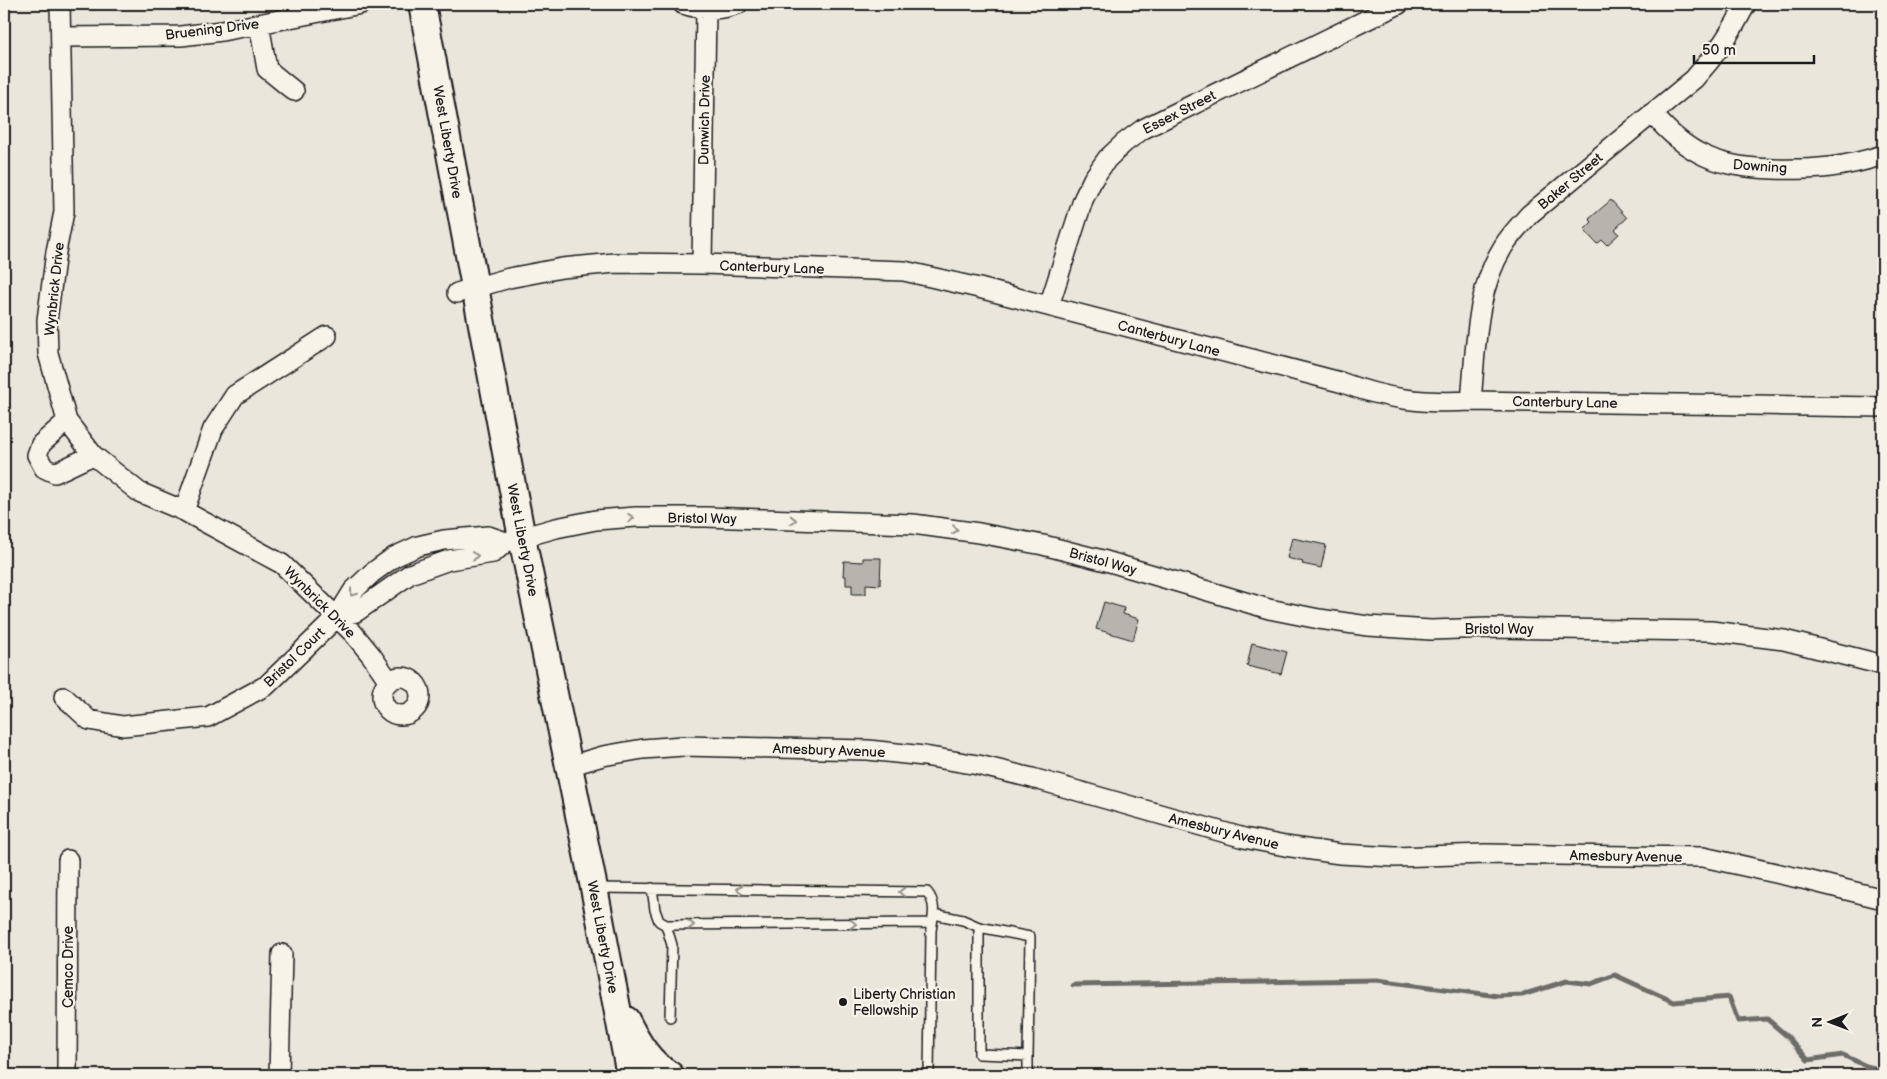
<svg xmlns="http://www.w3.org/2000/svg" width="1887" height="1079" font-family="'Balsamiq Sans',sans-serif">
<rect width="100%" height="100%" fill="#eae6dc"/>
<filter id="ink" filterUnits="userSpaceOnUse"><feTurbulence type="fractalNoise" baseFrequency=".02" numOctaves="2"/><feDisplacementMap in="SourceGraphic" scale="10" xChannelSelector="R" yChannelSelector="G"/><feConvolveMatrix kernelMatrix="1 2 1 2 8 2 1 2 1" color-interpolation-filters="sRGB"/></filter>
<g filter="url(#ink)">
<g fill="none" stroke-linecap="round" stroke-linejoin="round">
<path stroke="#6d6c68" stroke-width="5" d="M1073 985 1377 980 1498 996 1522 995 1567 981 1591 984 1615 975 1674 1002 1729 997 1738 1021 1767 1019 1787 1036 1808 1060 1843 1055 1866 1066 1883 1070"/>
</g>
<path fill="#b6b4ac" stroke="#1c1c1c" d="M1611 200 1627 218 1615 229 1619 234 1607 245 1602 240 1597 244 1584 230 1592 222 1589 219Z
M1292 538 1326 545 1321 568 1302 564 1303 562 1287 558Z
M863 558H881L880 585 866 584V594H852V585H846V576H843L844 561 863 562Z
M1104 602 1124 608 1123 614 1139 619 1133 640 1096 629Z
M1252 643 1287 652 1281 674 1247 666Z"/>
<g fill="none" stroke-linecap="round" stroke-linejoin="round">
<defs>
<path id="service" d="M596 888 927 892C937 904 933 917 931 931L929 1075
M652 888 655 910 659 921 666 925 932 923
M934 914 963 920 979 927V1054L1028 1056 1030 937 979 927
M666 925 672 945 670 1017
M1028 1075V1056"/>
<path id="minor" d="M60 4 64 212 56 252 47 320 48 353 67 421 93 455 139 492 184 511 282 564 353 633 371 655 389 681
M683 4C701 10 719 11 738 4
M259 24 267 69 294 91
M61 37 181 36 222 31 361 4
M1652 113C1667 131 1683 146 1705 156 1727 166 1750 168 1773 169 1814 170 1843 168 1883 155
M702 264 706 10
M457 293 509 278 562 268 615 263 702 264 904 271 979 288 1340 382C1385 399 1423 404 1471 401L1883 407
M1049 306 1083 200 1093 179 1107 159 1124 143 1143 129 1399 4
M1471 401C1476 350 1475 292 1503 247 1510 235 1520 225 1530 214L1694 79C1715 56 1732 32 1746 4
M67 421 41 444 37 455 44 468 55 473 93 455
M184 511 213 429 235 395 327 336
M337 617 356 612 410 574 449 560 493 553 506 542 556 528 596 520 636 517H706L913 524 979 533 1043 545 1106 561 1269 609 1319 619 1368 626 1431 630 1488 628 1711 631 1784 640 1883 665
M382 696a19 19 0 1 1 38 0a19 19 0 1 1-38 0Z
M64 697 89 720 123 726 208 717 267 685 337 617 353 591 372 573 394 557 418 546 444 540 488 536 506 542
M569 766 603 756 643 749 683 746 868 750 924 756 978 765 1032 778 1244 838 1285 846 1340 854 1395 857 1485 854 1703 857 1807 880 1883 899
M67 1075 68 860
M279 1075 282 954"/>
<path id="secondary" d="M422 4 522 538 594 888 630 1075
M626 1020C637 1042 649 1063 670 1075"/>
</defs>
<use href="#service" stroke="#1c1c1c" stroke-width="12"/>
<use href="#minor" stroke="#1c1c1c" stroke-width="22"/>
<use href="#secondary" stroke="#1c1c1c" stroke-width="30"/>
<use href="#service" stroke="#f7f3e8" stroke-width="9"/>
<use href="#minor" stroke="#f7f3e8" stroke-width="19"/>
<use href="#secondary" stroke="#f7f3e8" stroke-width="26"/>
</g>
<defs><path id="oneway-chevron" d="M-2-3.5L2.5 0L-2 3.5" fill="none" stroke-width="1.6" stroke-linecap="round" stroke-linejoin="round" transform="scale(1.25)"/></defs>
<g stroke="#94928c">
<use href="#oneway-chevron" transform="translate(631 518) rotate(-4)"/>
<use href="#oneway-chevron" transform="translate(793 520) rotate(2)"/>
<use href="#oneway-chevron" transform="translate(955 530) rotate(8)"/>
<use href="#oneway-chevron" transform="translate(475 556) rotate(-8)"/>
<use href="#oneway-chevron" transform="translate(353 593) rotate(128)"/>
<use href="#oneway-chevron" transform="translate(740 889) rotate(-179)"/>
<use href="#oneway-chevron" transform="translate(902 892) rotate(-179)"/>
<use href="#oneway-chevron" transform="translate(853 924)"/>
<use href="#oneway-chevron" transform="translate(691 925)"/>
</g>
</g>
<circle fill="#1c1c1c" stroke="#f7f3e8" stroke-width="2" cx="843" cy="1002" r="5"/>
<g text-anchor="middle" stroke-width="4.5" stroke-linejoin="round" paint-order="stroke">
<g font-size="14" fill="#1c1c1c" stroke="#f7f3e8">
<text transform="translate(212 29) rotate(-7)" y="5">Bruening Drive</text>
<text transform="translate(1179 112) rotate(-27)" y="5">Essex Street</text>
<text transform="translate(704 120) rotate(-89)" y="5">Dunwich Drive</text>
<text transform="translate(448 142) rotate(80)" y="5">West Liberty Drive</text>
<text transform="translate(1760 166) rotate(4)" y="5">Downing</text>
<text transform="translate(1570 181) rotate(-40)" y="5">Baker Street</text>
<text transform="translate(772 267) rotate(2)" y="5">Canterbury Lane</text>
<text transform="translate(54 289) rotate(-84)" y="5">Wynbrick Drive</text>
<text transform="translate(1169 338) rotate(15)" y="5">Canterbury Lane</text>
<text transform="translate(1565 402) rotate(1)" y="5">Canterbury Lane</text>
<text transform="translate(702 518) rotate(1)" y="5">Bristol Way</text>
<text transform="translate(523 540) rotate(79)" y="5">West Liberty Drive</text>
<text transform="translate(1103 561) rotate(15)" y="5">Bristol Way</text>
<text transform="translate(320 602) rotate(45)" y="5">Wynbrick Drive</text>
<text x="1499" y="634">Bristol Way</text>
<text transform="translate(294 657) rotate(-44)" y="5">Bristol Court</text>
<text transform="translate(829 750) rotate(2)" y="5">Amesbury Avenue</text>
<text transform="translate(1224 831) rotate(14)" y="5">Amesbury Avenue</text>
<text transform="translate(1626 856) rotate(1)" y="5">Amesbury Avenue</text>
<text transform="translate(603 937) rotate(79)" y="5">West Liberty Drive</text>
<text transform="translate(68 967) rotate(-90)" y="5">Cemco Drive</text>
</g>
<g font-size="14" fill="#1c1c1c" stroke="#f7f3e8" text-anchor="start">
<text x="853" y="999">Liberty Christian<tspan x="853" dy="16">Fellowship</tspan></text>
</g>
</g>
<rect width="1887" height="1079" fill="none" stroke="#f7f3e8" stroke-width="20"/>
<rect x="10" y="10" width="1867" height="1059" fill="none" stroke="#1c1c1c" stroke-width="2" filter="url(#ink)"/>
<g transform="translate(1830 1022) rotate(269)" stroke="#f7f3e8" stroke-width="4" paint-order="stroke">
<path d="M0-4L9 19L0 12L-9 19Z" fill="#1c1c1c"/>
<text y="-8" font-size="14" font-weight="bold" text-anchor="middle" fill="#1c1c1c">N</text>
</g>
<path d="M1694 55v8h120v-8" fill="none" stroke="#1c1c1c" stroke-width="2.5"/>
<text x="1702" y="55" font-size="15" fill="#1c1c1c" stroke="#f7f3e8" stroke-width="4" paint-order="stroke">50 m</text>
</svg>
